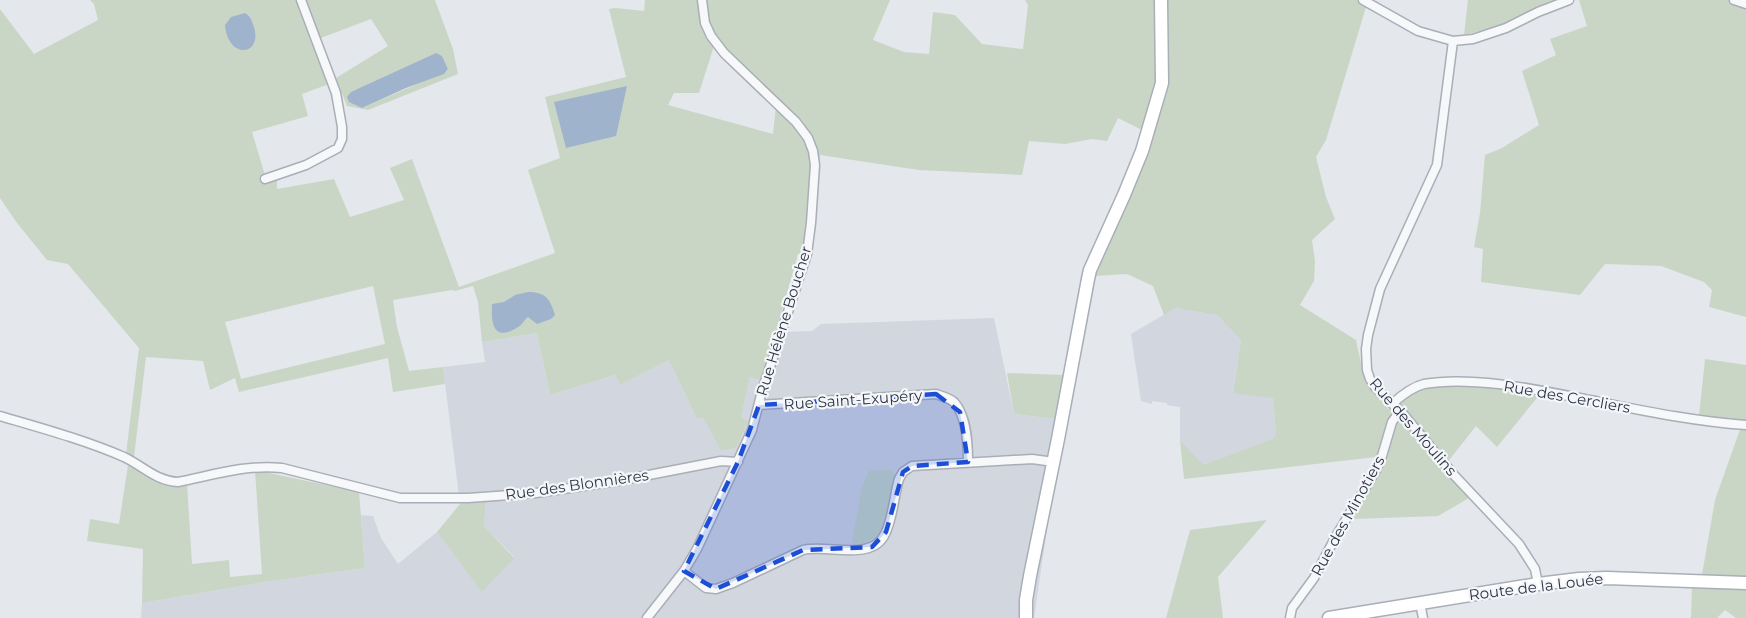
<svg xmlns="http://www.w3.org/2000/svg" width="1746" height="618" font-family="Montserrat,sans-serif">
<rect width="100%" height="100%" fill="#e4e7ec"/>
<path fill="#d2d6de" d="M1175 308 1217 315 1241 340 1233 392 1273 398 1276 434 1274 438 1205 464 1202 463 1180 440V407L1167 405V403L1152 401V404L1141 401 1131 334Z
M994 318 1014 414 1067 420 1053 488 1034 618H141L142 603 264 582 365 568 361 515 373 516 381 538 398 564 437 532 482 591 514 557 484 526 486 503 460 504 443 367 485 362 482 342 537 333 550 395 615 375 620 385 669 360 697 419 703 416 741 418 750 377 762 381 779 323 785 325 786 332 812 331 821 324Z"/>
<path fill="#c9d6c5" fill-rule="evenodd" d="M90 0H435L453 49 458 74 368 110 347 106 336 78 388 46 371 19 313 41 329 84 302 94 308 116 252 132 267 182 277 180V189L334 179 350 217 404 200 390 168 412 159 459 287 555 253 528 170 560 158 545 97 626 77 609 9 615 8 644 11 645 0H890L873 40 904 52 929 54 933 12 955 15 982 44 1023 49 1028 5 1025 0H1369L1370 1 1366 7 1326 140 1316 157 1326 197 1335 219 1312 240 1315 261 1314 281 1300 305 1356 340 1365 382 1386 404 1388 409C1398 405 1406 397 1415 392 1447 376 1506 388 1541 393L1497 447 1476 426 1443 468 1469 498 1438 516 1353 519 1348 508 1376 457 1184 479 1180 440 1202 463 1205 464 1274 438 1276 433 1273 398 1233 393 1241 340 1217 315 1175 308 1164 315 1153 286 1127 274 1093 276 1150 134 1118 118 1107 141 1092 139 1065 144 1029 141 1022 175 919 170 820 155 811 257 798 254 762 381 750 377 741 418 748 421 736 448 721 450 703 417 697 419 669 360 620 385 615 375 550 395 537 333 482 342 478 302 473 286 455 291 452 290 393 300 397 327 409 371 443 367 445 384 393 392 388 358 239 392 235 378 210 390 203 361 146 357 134 457 126 454 139 348 68 264 47 260 17 223 0 198V9L34 54 98 20 94 4ZM714 46 776 106 773 134 668 105 674 93H699ZM442 56 448 69 447 71 362 108ZM373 286 385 344 241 379 225 322Z
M1468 0H1558L1535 8 1496 27 1464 35Z
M1579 0H1746V317L1709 307 1712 290 1704 282 1661 266 1605 264 1580 295 1481 282 1483 249 1474 247 1480 213 1485 155 1502 148 1539 125 1522 71 1556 55 1550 39 1587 26Z
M1705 359 1746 365V618H1736L1725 610 1717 618H1691L1692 586H1700L1715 500 1743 421 1699 416Z
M1007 373 1064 375 1057 419 1014 414Z
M128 465 157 480 187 483 192 564 229 560 230 577 262 574 255 470 359 492 365 568 264 582 142 603 143 549 87 541 90 519 119 524Z
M890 470 895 473 882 530C875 541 865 544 852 543L862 486 869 471Z
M486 502 484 526 514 558 482 592 437 532 460 504Z
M1267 520 1218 577 1223 618H1166L1190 530Z"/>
<path fill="#9fb4cc" d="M245 13C250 16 251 19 253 24 265 56 228 61 225 25L231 17Z
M436 53 442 56 448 69 444 74 406 88 362 108 349 102 347 97 351 92Z
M627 86 616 136 566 148 554 102Z
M528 292C545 292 550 298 555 315L551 319 537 324 528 317C524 320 522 325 518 327 493 343 491 323 492 304L504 302 515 295Z"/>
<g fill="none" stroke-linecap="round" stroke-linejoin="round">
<defs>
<path id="street" d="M1363 0 1418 31 1453 41 1473 39 1506 28 1538 12 1569 0
M1734 0 1746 4
M1453 41 1437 165 1380 289 1368 335 1366 349 1367 370 1370 379 1375 387 1404 415 1453 474 1519 544 1535 569 1538 584
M265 179 306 165 338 148 342 139V127L336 93 301 0
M1393 403C1402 395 1412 387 1424 384 1468 376 1530 388 1574 397 1631 408 1688 421 1746 425
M759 405 936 394C942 396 949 398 954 402 967 416 968 444 968 462
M0 416C41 428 85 440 124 457 143 466 156 481 178 482 213 475 247 464 282 468L400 498H468L536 493 618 481 721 461 738 462
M684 571 706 588 716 589 733 583 803 550C828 544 872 562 885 534 893 519 894 495 899 479L903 472 912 466 1032 459 1054 462
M1420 603 1423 618
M647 618 684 571 697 549 752 430 762 391 807 254 811 223 815 165 813 151 808 138 796 122 724 53 711 36 705 23 702 0
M1290 618 1292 608 1314 578 1336 536 1375 472 1382 456 1392 422 1400 411"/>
<path id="secondary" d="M1026 618V600L1030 576 1058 439 1088 279 1090 270 1124 195 1142 151 1162 83 1161 0
M1329 618 1538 584 1579 579 1607 578 1746 583"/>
</defs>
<use href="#street" stroke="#a9aeb7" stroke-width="11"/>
<use href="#secondary" stroke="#a9aeb7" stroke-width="15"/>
<use href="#street" stroke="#f7f8fa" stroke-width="8"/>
<use href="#secondary" stroke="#fff" stroke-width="12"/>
</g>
<path fill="#1d4ed8" fill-opacity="0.2" stroke="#1d4ed8" stroke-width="4.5" stroke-dasharray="12 8" stroke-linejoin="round" d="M936 394 960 412 968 462 912 466 903 472 886 532 872 547 803 550 716 589 684 571 738 462 759 405Z"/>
<g text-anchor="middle" stroke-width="4.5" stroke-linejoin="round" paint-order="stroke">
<g font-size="15" fill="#2b3445" stroke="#f4f6f9">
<text transform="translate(784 321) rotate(-73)" y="5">Rue Hélène Boucher</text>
<text transform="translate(1567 397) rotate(10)" y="5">Rue des Cercliers</text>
<text transform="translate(853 400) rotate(-4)" y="5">Rue Saint-Exupéry</text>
<text transform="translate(1413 427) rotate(49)" y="5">Rue des Moulins</text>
<text transform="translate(577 485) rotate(-8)" y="5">Rue des Blonnières</text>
<text transform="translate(1348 516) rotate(-61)" y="5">Rue des Minotiers</text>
<text transform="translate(1536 587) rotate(-7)" y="5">Route de la Louée</text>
</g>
</g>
</svg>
